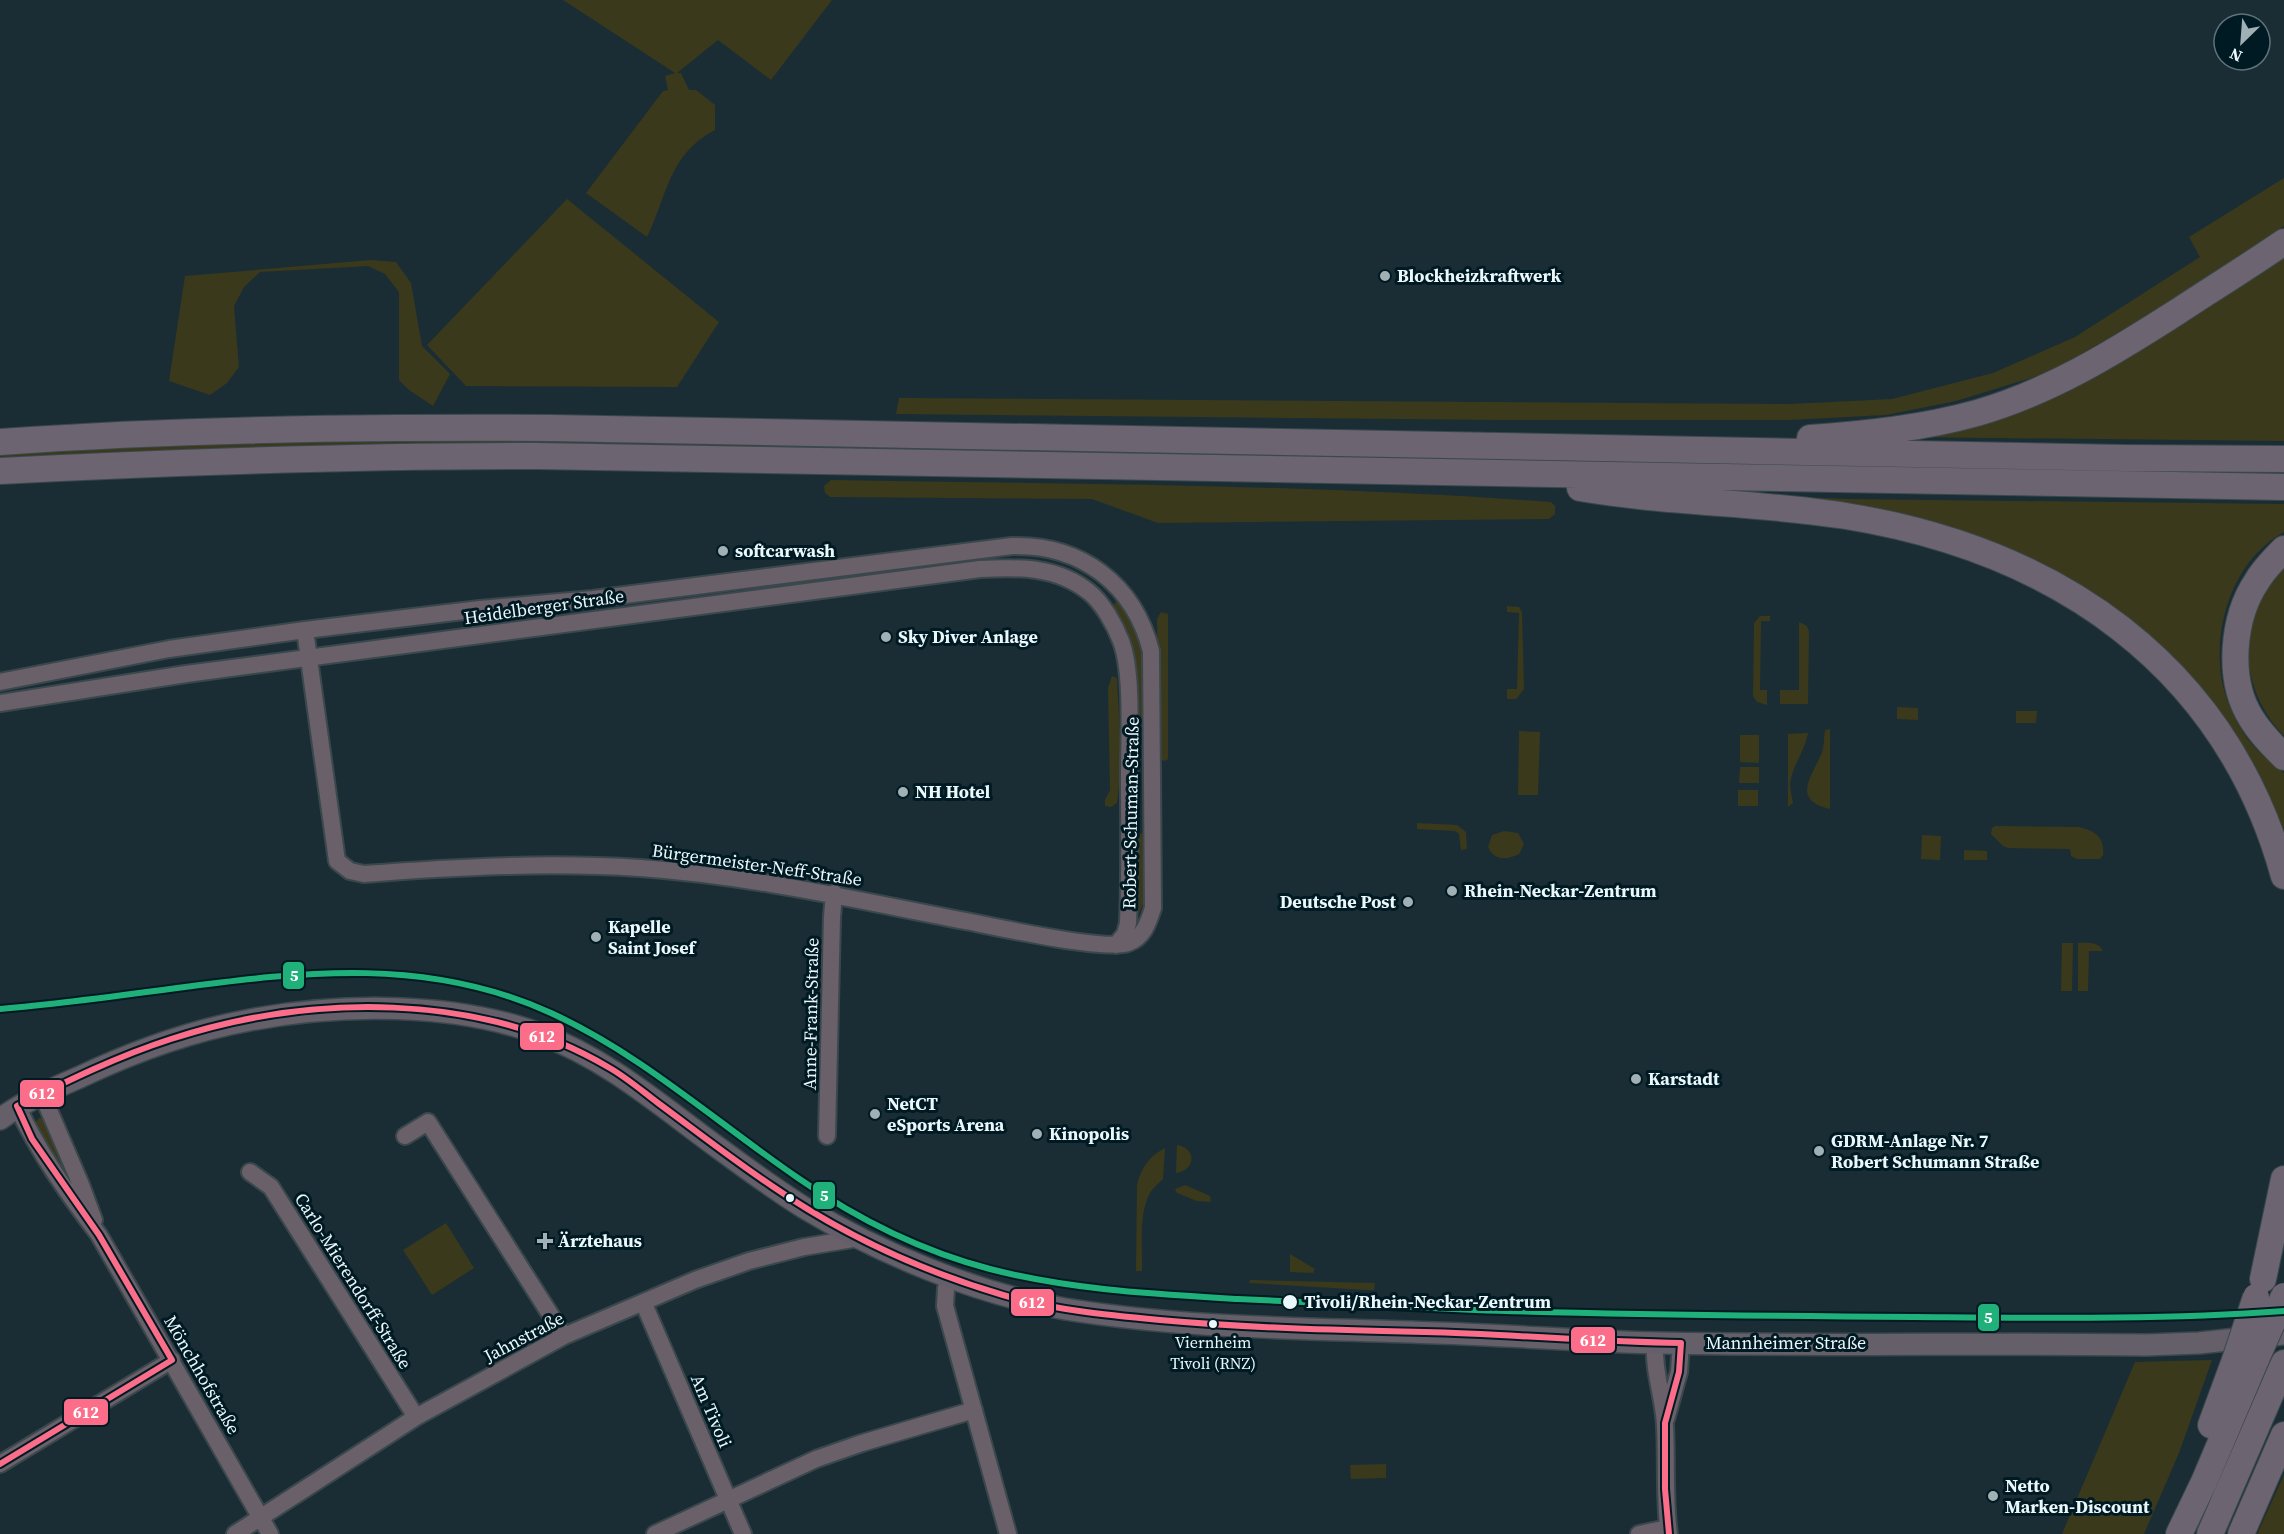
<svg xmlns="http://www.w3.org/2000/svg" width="2284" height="1534" font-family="'Source Serif 4',serif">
<rect width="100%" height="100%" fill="#1a2d34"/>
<path fill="#3a391b" d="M563 0H832L771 80 718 40 677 73H681L689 90H696L715 105V130C668 155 668 194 647 237L586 193 663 91 668 90 665 76 675 73Z
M2284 178V226L2159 309 2050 372 1956 401 1886 415 1789 420H1502L896 414 899 398 1790 404 1892 399 1993 373 2075 337 2200 257 2189 237Z
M567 199 719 322 677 387 466 386 427 345Z
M2284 251V441L1903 437 1961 424Z
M371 260 396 262 411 283 422 346 450 374 433 406 409 390 399 380V292L385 274 368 266 260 272 244 287 234 306 239 367 227 383 210 395 169 381 185 276Z
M400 439 858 445 855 450C570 446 285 439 0 460V453L203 443Z
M831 480C1071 484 1312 484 1551 502L1555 506V514L1549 519 1158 523 1092 499 830 497 825 493 824 486Z
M1730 494 1848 499 2284 504V532C2235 559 2214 621 2221 675 2223 692 2231 711 2240 727 2250 746 2267 759 2284 773V850L2251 771 2068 582Z
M2284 565V736C2237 687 2235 614 2284 565Z
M1117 601C1150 625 1143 687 1142 723H1140L1131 647 1111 607Z
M1507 606 1519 607 1522 612 1524 689 1516 699H1507V689H1517L1519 613 1507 612Z
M1161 612 1168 614V759L1165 761 1159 759 1157 619Z
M1760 616H1770V621H1761L1760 690H1767V705L1757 702 1753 696 1754 623Z
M1799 622 1807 626 1809 632 1808 704H1780V690H1799Z
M1112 676 1117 678C1119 719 1123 762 1117 803L1111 807 1105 806V800L1110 790 1108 688Z
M1897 707 1918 708V720L1897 719Z
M2016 711H2037L2036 723H2016Z
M1830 729V809C1788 799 1815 774 1823 749 1824 743 1824 736 1825 730Z
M1519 731 1540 732 1538 795H1518Z
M1808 733C1805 751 1792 766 1790 784 1790 790 1792 796 1793 803L1788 807V734Z
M1740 735H1759V763L1740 762Z
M1740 767H1759V783H1739Z
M1738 790H1758V806H1738Z
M1417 823 1457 825 1466 832 1467 849 1461 850 1459 834 1455 831 1417 829Z
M1995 826 2078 827C2094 830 2105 837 2103 855L2100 859H2077L2071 856 2070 849 2008 848 2003 846 1991 834 1992 828Z
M1504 831 1518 833 1524 844 1519 854C1507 860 1494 861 1488 847L1492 835Z
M1137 833 1148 834 1147 896 1138 915 1135 916Z
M1922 835 1941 836 1940 860 1921 859Z
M1964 850 1987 851V860H1964Z
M2062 943H2073L2072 991H2061Z
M2078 943C2087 943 2098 941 2103 951H2089L2088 991H2078Z
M39 1118H44L72 1180 71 1184 35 1131V1123Z
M1177 1145C1197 1148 1196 1170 1176 1173Z
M1165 1148 1163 1179C1159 1183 1153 1188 1150 1193 1138 1215 1143 1247 1142 1271H1136L1137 1185C1141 1168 1149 1156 1165 1148Z
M1185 1185 1210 1196 1211 1202 1197 1201 1177 1193 1175 1189Z
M446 1223 474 1268 432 1295 403 1250Z
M1290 1254 1315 1269 1313 1273 1290 1272Z
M1250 1280 1375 1283 1374 1290H1367L1249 1283Z
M2212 1360 2179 1453 2144 1534H2062L2135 1362Z
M1386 1464V1478L1351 1479 1350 1465Z
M2284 1475V1534H2257Z"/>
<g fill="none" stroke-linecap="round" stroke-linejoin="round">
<defs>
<path id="minor" d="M0 682 169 649 305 630 480 609 593 599 1012 546C1081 544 1134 584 1151 651L1153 908C1148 923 1144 937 1128 943 1106 951 1000 928 971 922 860 901 754 876 640 868 548 862 456 867 364 874L350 871 337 861 305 630
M0 703 186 674 980 569C1018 567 1057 566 1089 592 1102 602 1115 625 1121 641 1133 672 1129 737 1129 772 1129 822 1130 873 1128 923L1125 934 1116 945
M42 1094 81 1185 94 1220
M17 1106C39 1153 68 1194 99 1235L270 1534
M405 1136 428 1122 564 1336
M827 1136 832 917 834 893
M250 1172 271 1187 416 1417
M950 1276 946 1288 945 1306 1008 1534
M644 1304 743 1534
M1655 1343C1653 1372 1664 1398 1665 1426 1667 1462 1664 1498 1669 1534
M1666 1419 1679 1372 1681 1343
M0 1464 172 1360
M235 1534 416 1417 564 1336 695 1280 749 1261 804 1247 859 1238
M655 1534 816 1459 862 1443 974 1410
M1639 1534 1668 1528"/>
<path id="major" d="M0 1119C25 1101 52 1089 80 1077 135 1051 190 1031 250 1020 341 1003 453 1002 540 1034 608 1059 662 1107 720 1149 747 1169 775 1189 803 1207 879 1253 977 1294 1065 1309 1188 1329 1312 1328 1436 1333 1511 1335 1586 1342 1661 1343 1823 1346 1985 1343 2146 1345L2199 1343 2284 1334"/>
<path id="highway" d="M1810 438C1867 434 1923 428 1977 413 2050 392 2113 353 2177 312 2212 289 2249 266 2284 242
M0 442C184 429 368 427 552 428L2124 458 2284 459
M0 471C179 462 358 456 537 456L2284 487
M1580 488C1668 503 1758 502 1846 516 2055 550 2225 663 2284 876
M2284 549C2274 559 2264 569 2257 581 2232 618 2227 680 2251 718 2260 733 2272 745 2284 757
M2263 1279 2284 1179
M2211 1425 2235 1360
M2179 1534 2204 1482 2257 1357
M2210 1534 2284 1363
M2241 1534 2284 1435"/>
</defs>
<use href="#minor" stroke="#3a484d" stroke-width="20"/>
<use href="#major" stroke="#3a484d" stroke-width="24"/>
<use href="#highway" stroke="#3a484d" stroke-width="28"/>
<use href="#minor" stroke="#6a6069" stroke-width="16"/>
<use href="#major" stroke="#655f6a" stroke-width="21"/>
<use href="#highway" stroke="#6c6470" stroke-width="26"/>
<defs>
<path id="highway-bridge" d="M2257 1357 2284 1296
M2235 1360 2256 1297"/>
</defs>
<use href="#highway-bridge" stroke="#3a484d" stroke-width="28" stroke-linecap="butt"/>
<use href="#highway-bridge" stroke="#6c6470" stroke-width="26"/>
<defs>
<path id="bus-1" d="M172 1360 99 1235 32 1139 17 1106C67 1081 118 1056 171 1039 309 994 480 991 608 1067 626 1077 642 1091 658 1103 696 1131 733 1160 772 1186 843 1235 922 1271 1003 1295 1054 1310 1107 1315 1160 1320 1248 1328 1337 1330 1425 1332 1510 1334 1596 1342 1681 1343L1679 1372 1665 1423V1489L1669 1534
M0 1464 172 1360"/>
</defs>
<use href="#bus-1" stroke="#001a23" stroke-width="10"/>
<use href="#bus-1" stroke="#fb6d88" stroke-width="6"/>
<defs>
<path id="tram-1" d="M0 1009C59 1004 118 996 177 988 306 971 429 957 551 1013 641 1054 716 1122 798 1178 857 1219 921 1251 990 1269 1071 1290 1155 1294 1238 1299 1317 1303 1396 1307 1475 1310 1622 1315 1769 1316 1915 1317 2039 1318 2161 1320 2284 1311"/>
</defs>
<use href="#tram-1" stroke="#001a23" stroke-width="10"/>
<use href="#tram-1" stroke="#20b17b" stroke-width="6"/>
</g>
<g fill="#a1b0b5" stroke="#001a23" stroke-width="2">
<circle cx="1385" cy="276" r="6"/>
<circle cx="723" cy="551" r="6"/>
<circle cx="886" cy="637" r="6"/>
<circle cx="903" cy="792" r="6"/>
<circle cx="1452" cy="891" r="6"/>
<circle cx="1408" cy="902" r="6"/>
<circle cx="596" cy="937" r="6"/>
<circle cx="1636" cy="1079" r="6"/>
<circle cx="875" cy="1114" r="6"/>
<circle cx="1037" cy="1134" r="6"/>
<circle cx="1819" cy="1151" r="6"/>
<path d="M542 1232h6v6h6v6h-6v6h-6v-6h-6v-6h6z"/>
<circle cx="1993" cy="1496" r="6"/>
</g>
<g fill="#eaf7fb" stroke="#001a23" stroke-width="2">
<circle cx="790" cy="1198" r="5"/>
<circle cx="1290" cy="1302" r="8"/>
<circle cx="1213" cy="1324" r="5"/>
</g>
<g text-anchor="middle" stroke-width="6" stroke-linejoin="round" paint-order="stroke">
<g font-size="16" fill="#eaf7fb" stroke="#001a23">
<text x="1213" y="1348">Viernheim<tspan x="1213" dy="21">Tivoli (RNZ)</tspan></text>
</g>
<g font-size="18" font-weight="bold" fill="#eaf7fb" stroke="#001a23" text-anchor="start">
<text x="1397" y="282">Blockheizkraftwerk</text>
<text x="735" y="557">softcarwash</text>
<text x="898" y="643">Sky Diver Anlage</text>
<text x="915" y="798">NH Hotel</text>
<text x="1464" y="897">Rhein-Neckar-Zentrum</text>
<text x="1396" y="908" text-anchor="end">Deutsche Post</text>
<text x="608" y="933">Kapelle<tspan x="608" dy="21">Saint Josef</tspan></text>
<text x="1648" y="1085">Karstadt</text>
<text x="887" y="1110">NetCT<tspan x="887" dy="21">eSports Arena</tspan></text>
<text x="1049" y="1140">Kinopolis</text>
<text x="1831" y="1147">GDRM-Anlage Nr. 7<tspan x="1831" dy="21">Robert Schumann Straße</tspan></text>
<text x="558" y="1247">Ärztehaus</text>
<text x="2005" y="1492">Netto<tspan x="2005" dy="21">Marken-Discount</tspan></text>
</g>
<g font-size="18" fill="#eaf7fb" stroke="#001a23">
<text transform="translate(544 607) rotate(-8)" y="6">Heidelberger Straße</text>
<text transform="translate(1131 813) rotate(-89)" y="6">Robert-Schuman-Straße</text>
<text transform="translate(757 865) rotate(8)" y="6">Bürgermeister-Neff-Straße</text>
<text transform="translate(811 1014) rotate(-89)" y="6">Anne-Frank-Straße</text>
<text transform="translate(353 1281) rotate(58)" y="6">Carlo-Mierendorff-Straße</text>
<text transform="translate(524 1337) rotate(-28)" y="6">Jahnstraße</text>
<text x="1786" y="1349">Mannheimer Straße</text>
<text transform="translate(202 1375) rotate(60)" y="6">Mönchhofstraße</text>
<text transform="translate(711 1411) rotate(67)" y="6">Am Tivoli</text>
</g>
<g font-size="18" font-weight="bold" fill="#eaf7fb" stroke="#001a23" text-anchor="start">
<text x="1304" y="1308">Tivoli/Rhein-Neckar-Zentrum</text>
</g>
</g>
<g stroke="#001a23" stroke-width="2">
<rect x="282" y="961" width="23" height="29" rx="6" fill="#20b17b"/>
<rect x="519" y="1022" width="46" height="29" rx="6" fill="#fb6d88"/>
<rect x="19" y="1079" width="46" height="29" rx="6" fill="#fb6d88"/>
<rect x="812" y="1181" width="24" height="29" rx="6" fill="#20b17b"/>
<rect x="1010" y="1288" width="45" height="29" rx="6" fill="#fb6d88"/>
<rect x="1977" y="1303" width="23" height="29" rx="6" fill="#20b17b"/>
<rect x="1570" y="1326" width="46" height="28" rx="6" fill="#fb6d88"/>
<rect x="63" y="1398" width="46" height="28" rx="6" fill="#fb6d88"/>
</g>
<g font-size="16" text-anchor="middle" font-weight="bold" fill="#fff">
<text x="294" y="981">5</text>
<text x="542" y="1042">612</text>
<text x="42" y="1099">612</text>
<text x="824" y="1201">5</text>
<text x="1032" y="1308">612</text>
<text x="1988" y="1323">5</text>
<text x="1593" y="1346">612</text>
<text x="86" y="1418">612</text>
</g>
<g transform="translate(2242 42) rotate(205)"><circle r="28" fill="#001a23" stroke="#5e7279" stroke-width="1.5"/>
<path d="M0-4.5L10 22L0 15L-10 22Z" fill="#a1b0b5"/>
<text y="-9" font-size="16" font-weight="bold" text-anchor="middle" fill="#eaf7fb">N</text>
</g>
</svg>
